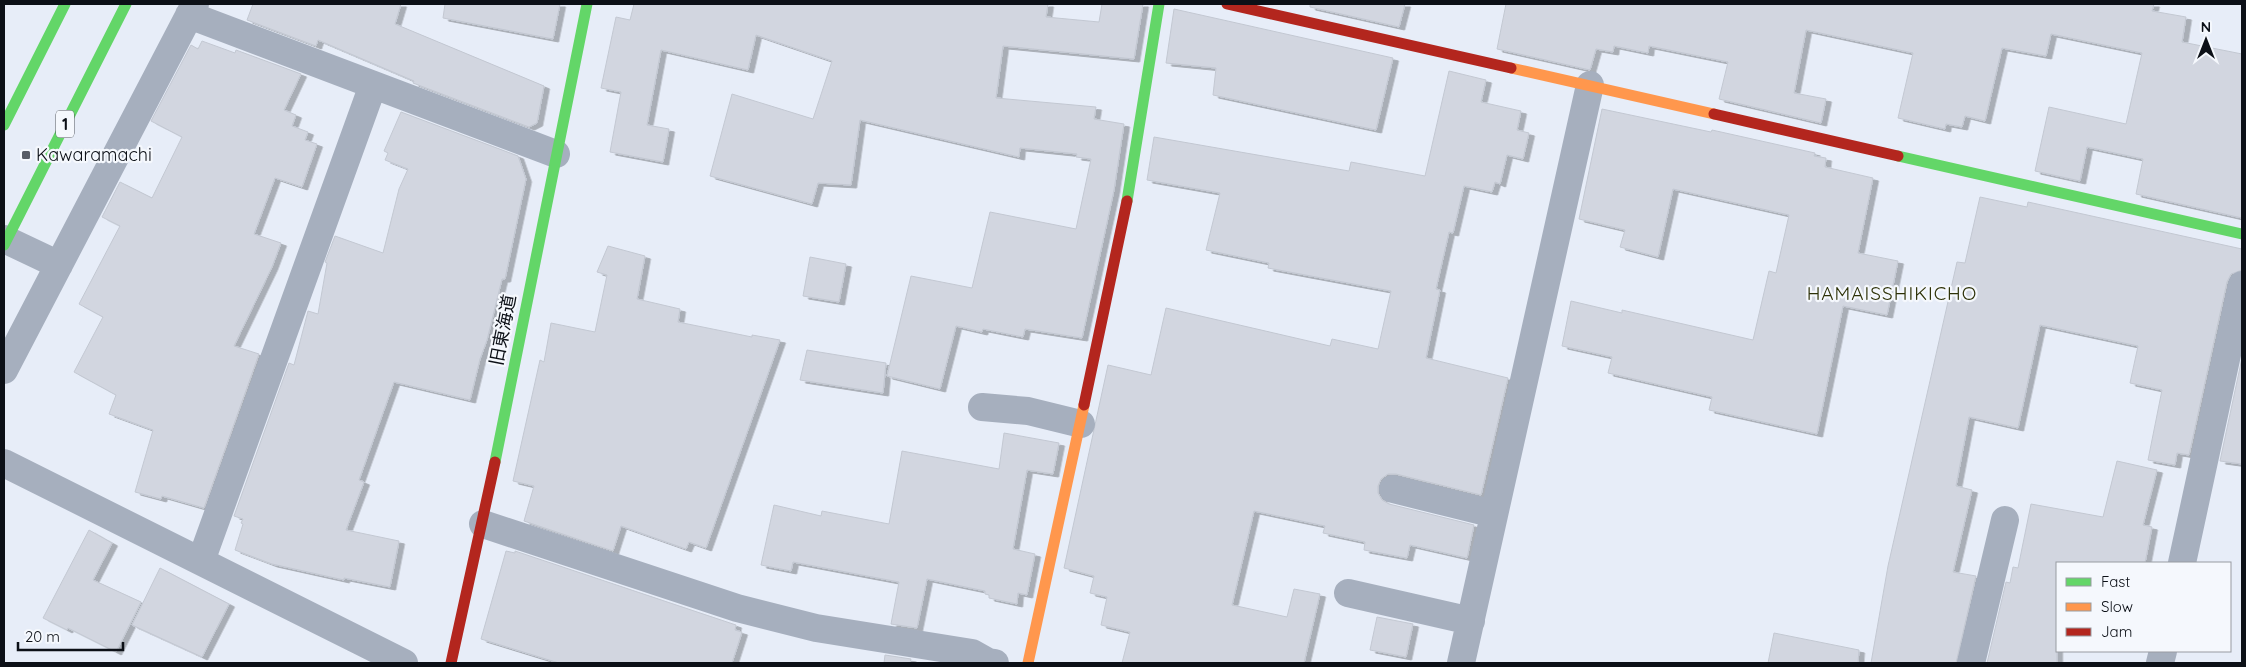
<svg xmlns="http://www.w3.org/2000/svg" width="2246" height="667" font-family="Quicksand,'Noto Sans JP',sans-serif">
<defs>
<filter id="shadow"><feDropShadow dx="5.5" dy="3" stdDeviation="0" flood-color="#0004"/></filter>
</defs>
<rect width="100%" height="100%" fill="#e7edf8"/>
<path fill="#d2d6e0" stroke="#c3c8d2" filter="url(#shadow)" d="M253 4H401L395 24 544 86 537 123 529 127 413 83 414 81 318 40 316 46 247 20Z
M445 4H560L553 39 443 18Z
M634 4H1048L1046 17 1099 22 1102 4H1143L1134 59 1003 46 996 98 1096 107 1094 119 1124 124 1114 190 1082 338 1025 329 1023 337 983 329 982 332 956 326 940 389 887 376 911 276 972 288 990 212 1076 229 1091 159 1076 157 1077 154 1020 148 1019 157 860 120 851 185 818 183 812 204 710 176 732 94 813 119 832 61 756 35 748 70 661 50 647 125 669 129 663 162 610 152 621 92 601 88 616 17 630 20Z
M1310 4H1405L1399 27 1310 7Z
M1506 4H2154L2152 11 2186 17 2182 42 2242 54V218L2136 194 2143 159 2087 147 2080 181 2035 171 2049 107 2126 124 2142 53 2051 34 2046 56 2002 48 1985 121 1965 116 1962 127 1946 124 1945 129 1898 118 1913 53 1806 30 1794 93 1826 99 1821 123 1719 99 1728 62 1649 46 1648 53 1614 46 1613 52 1596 49 1590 70 1497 49Z
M1174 9 1393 58 1376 130 1213 95 1216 68 1166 63Z
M202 41 235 53 236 50 301 74 284 110 296 115 292 126 308 132 305 140 317 144 302 187 275 178 254 234 281 243 272 267 234 346 259 354 204 508 162 496 161 499 135 492 153 430 109 414 116 395 74 372 103 317 79 304 120 226 102 217 120 182 152 198 182 137 151 121 191 45 198 49Z
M1449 71 1486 80 1481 102 1521 111 1517 130 1529 133 1523 159 1507 155 1500 184 1495 182 1492 192 1464 186 1453 233 1449 232 1436 289 1440 290 1426 358 1508 378 1481 495 1396 474H1388L1381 479 1378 486V493L1382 500 1389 504 1474 525 1467 558 1410 545 1407 558 1364 550 1365 542 1323 533 1325 526 1254 511 1232 605 1287 617 1294 589 1320 594 1304 663H1122L1130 632 1101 625 1107 597 1090 593 1094 576 1064 568 1108 365 1151 375 1166 308 1330 346 1332 339 1378 349 1391 291 1268 268 1269 263 1206 250 1220 193 1147 180 1154 137 1349 171 1351 162 1425 176Z
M1602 109 1711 132 1712 130 1815 153 1814 156 1826 158 1825 167 1873 178 1858 253 1898 261 1887 315 1843 306 1817 434 1709 410 1712 397 1608 373 1612 357 1562 346 1571 301 1622 313V310L1753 340 1769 271 1776 273 1789 215 1673 189 1658 257 1620 247 1625 230 1579 219Z
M401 112 518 156 526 179 505 279H502L487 340 480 359 470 400 394 382 359 480 364 482 346 530 399 541 390 587 344 578V580L272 564 235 550 243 524 241 523 243 519 234 516 289 363 294 365 308 311 318 314 327 263 325 262 335 236 383 253 399 189 408 169 385 160 388 153 384 151Z
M1980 197 2027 207 2028 202 2242 249V270L2231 274 2227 282 2189 455 2177 453 2175 465 2148 460 2162 390 2130 383 2138 346 2040 325 2018 428 1969 417 1956 486 1972 490 1953 572 1976 576 1956 663H1871L1888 566 1957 262 1965 263Z
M608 246 645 256 637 299 680 309 678 322 752 337V335L780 340 706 548 689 542 686 549 621 526 613 551 524 521 534 486 513 481 540 360 544 362 551 323 595 332 607 275 597 272Z
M810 257 846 264 839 302 803 296Z
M807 350 886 363 883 393 800 380Z
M2242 358V464L2220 461Z
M1004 433 1059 443 1053 474 1027 470 1013 549 1035 554 1027 595 1018 593 1017 604 989 598V595L985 594V591L927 579 917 628 891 624 899 582 793 562 791 571 761 565 774 505 821 516 822 511 889 524 902 451 999 469Z
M2117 461 2157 470 2143 525 2152 527 2145 563H2057V663H1987L2006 582 2010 583 2013 567 2018 568 2031 504 2103 517Z
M89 530 112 543 93 580 141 602 116 652 68 628 67 630 43 618Z
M506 551 515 553V551L736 625 735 630 742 632 732 663H559L481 639Z
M160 568 229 604 202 657 132 625Z
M1377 617 1413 624 1406 657 1370 650Z
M1774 633 1859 650 1858 663H1768Z
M885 655 911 659 910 663H884Z"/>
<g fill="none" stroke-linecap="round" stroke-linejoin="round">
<path stroke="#a6afbe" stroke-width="28" d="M189 15 556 154
M4 239 59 265
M4 370 195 4
M982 407 1028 411 1081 424
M4 463 404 663
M1393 489 1494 514
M483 524 737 608 816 628 972 653 988 662 995 663
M201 561 373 85
M2182 563 2242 285
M1348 593 1471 621
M1461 663 1590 85
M1971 663 2005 520
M2160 663 2163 651"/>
<path stroke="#63d668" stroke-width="11" d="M4 125 65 4
M1898 156 2242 234
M1127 201 1159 4
M4 245 126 4
M495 462 587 4"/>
<path stroke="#ff974d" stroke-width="11" d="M1511 68 1714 114
M1028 663 1084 405"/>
<path stroke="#b3261e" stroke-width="11" d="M1227 4 1511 68
M1714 114 1898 156
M1084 405 1127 201
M451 663 495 462"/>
</g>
<rect fill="#595d66" stroke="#f5f8fd" stroke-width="2" x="21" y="150" width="10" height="10" rx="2.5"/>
<g text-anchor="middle" stroke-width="4.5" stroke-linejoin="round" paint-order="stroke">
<rect fill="#f5f8fd" stroke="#52565c" stroke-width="1" x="56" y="110.5" width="18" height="27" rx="4"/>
<g font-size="16" font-weight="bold" fill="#0c1017">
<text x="65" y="130">1</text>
</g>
<g font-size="18" fill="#0c1017" stroke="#f5f8fd" text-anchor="start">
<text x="36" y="161">Kawaramachi</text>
</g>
<g font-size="18" fill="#0c1017" stroke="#f5f8fd">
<text transform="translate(503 330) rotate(-79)" y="6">旧東海道</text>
</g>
<g font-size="19" letter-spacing="1" fill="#2d3107" stroke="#f5f8fd">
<text x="1892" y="300">HAMAISSHIKICHO</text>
</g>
</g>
<rect width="2246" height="667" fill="none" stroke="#0c1017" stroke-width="10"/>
<rect x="2056" y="562" width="175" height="90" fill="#f5f8fd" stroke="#989ba1"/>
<rect x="2066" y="578" width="25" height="8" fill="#63d668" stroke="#989ba1"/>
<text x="2101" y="587" font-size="15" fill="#0c1017">Fast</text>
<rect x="2066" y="603" width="25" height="8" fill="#ff974d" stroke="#989ba1"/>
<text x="2101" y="612" font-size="15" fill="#0c1017">Slow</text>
<rect x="2066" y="628" width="25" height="8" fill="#b3261e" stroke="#989ba1"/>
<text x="2101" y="637" font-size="15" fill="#0c1017">Jam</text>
<g transform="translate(2206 40)" stroke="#f5f8fd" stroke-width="4" paint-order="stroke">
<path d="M0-4L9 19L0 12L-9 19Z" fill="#0c1017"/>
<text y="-8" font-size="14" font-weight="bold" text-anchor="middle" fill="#0c1017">N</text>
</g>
<path d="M18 642v8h105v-8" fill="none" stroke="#0c1017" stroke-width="2.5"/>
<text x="25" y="642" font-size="15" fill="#0c1017" stroke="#f5f8fd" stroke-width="4" paint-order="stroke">20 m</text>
</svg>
